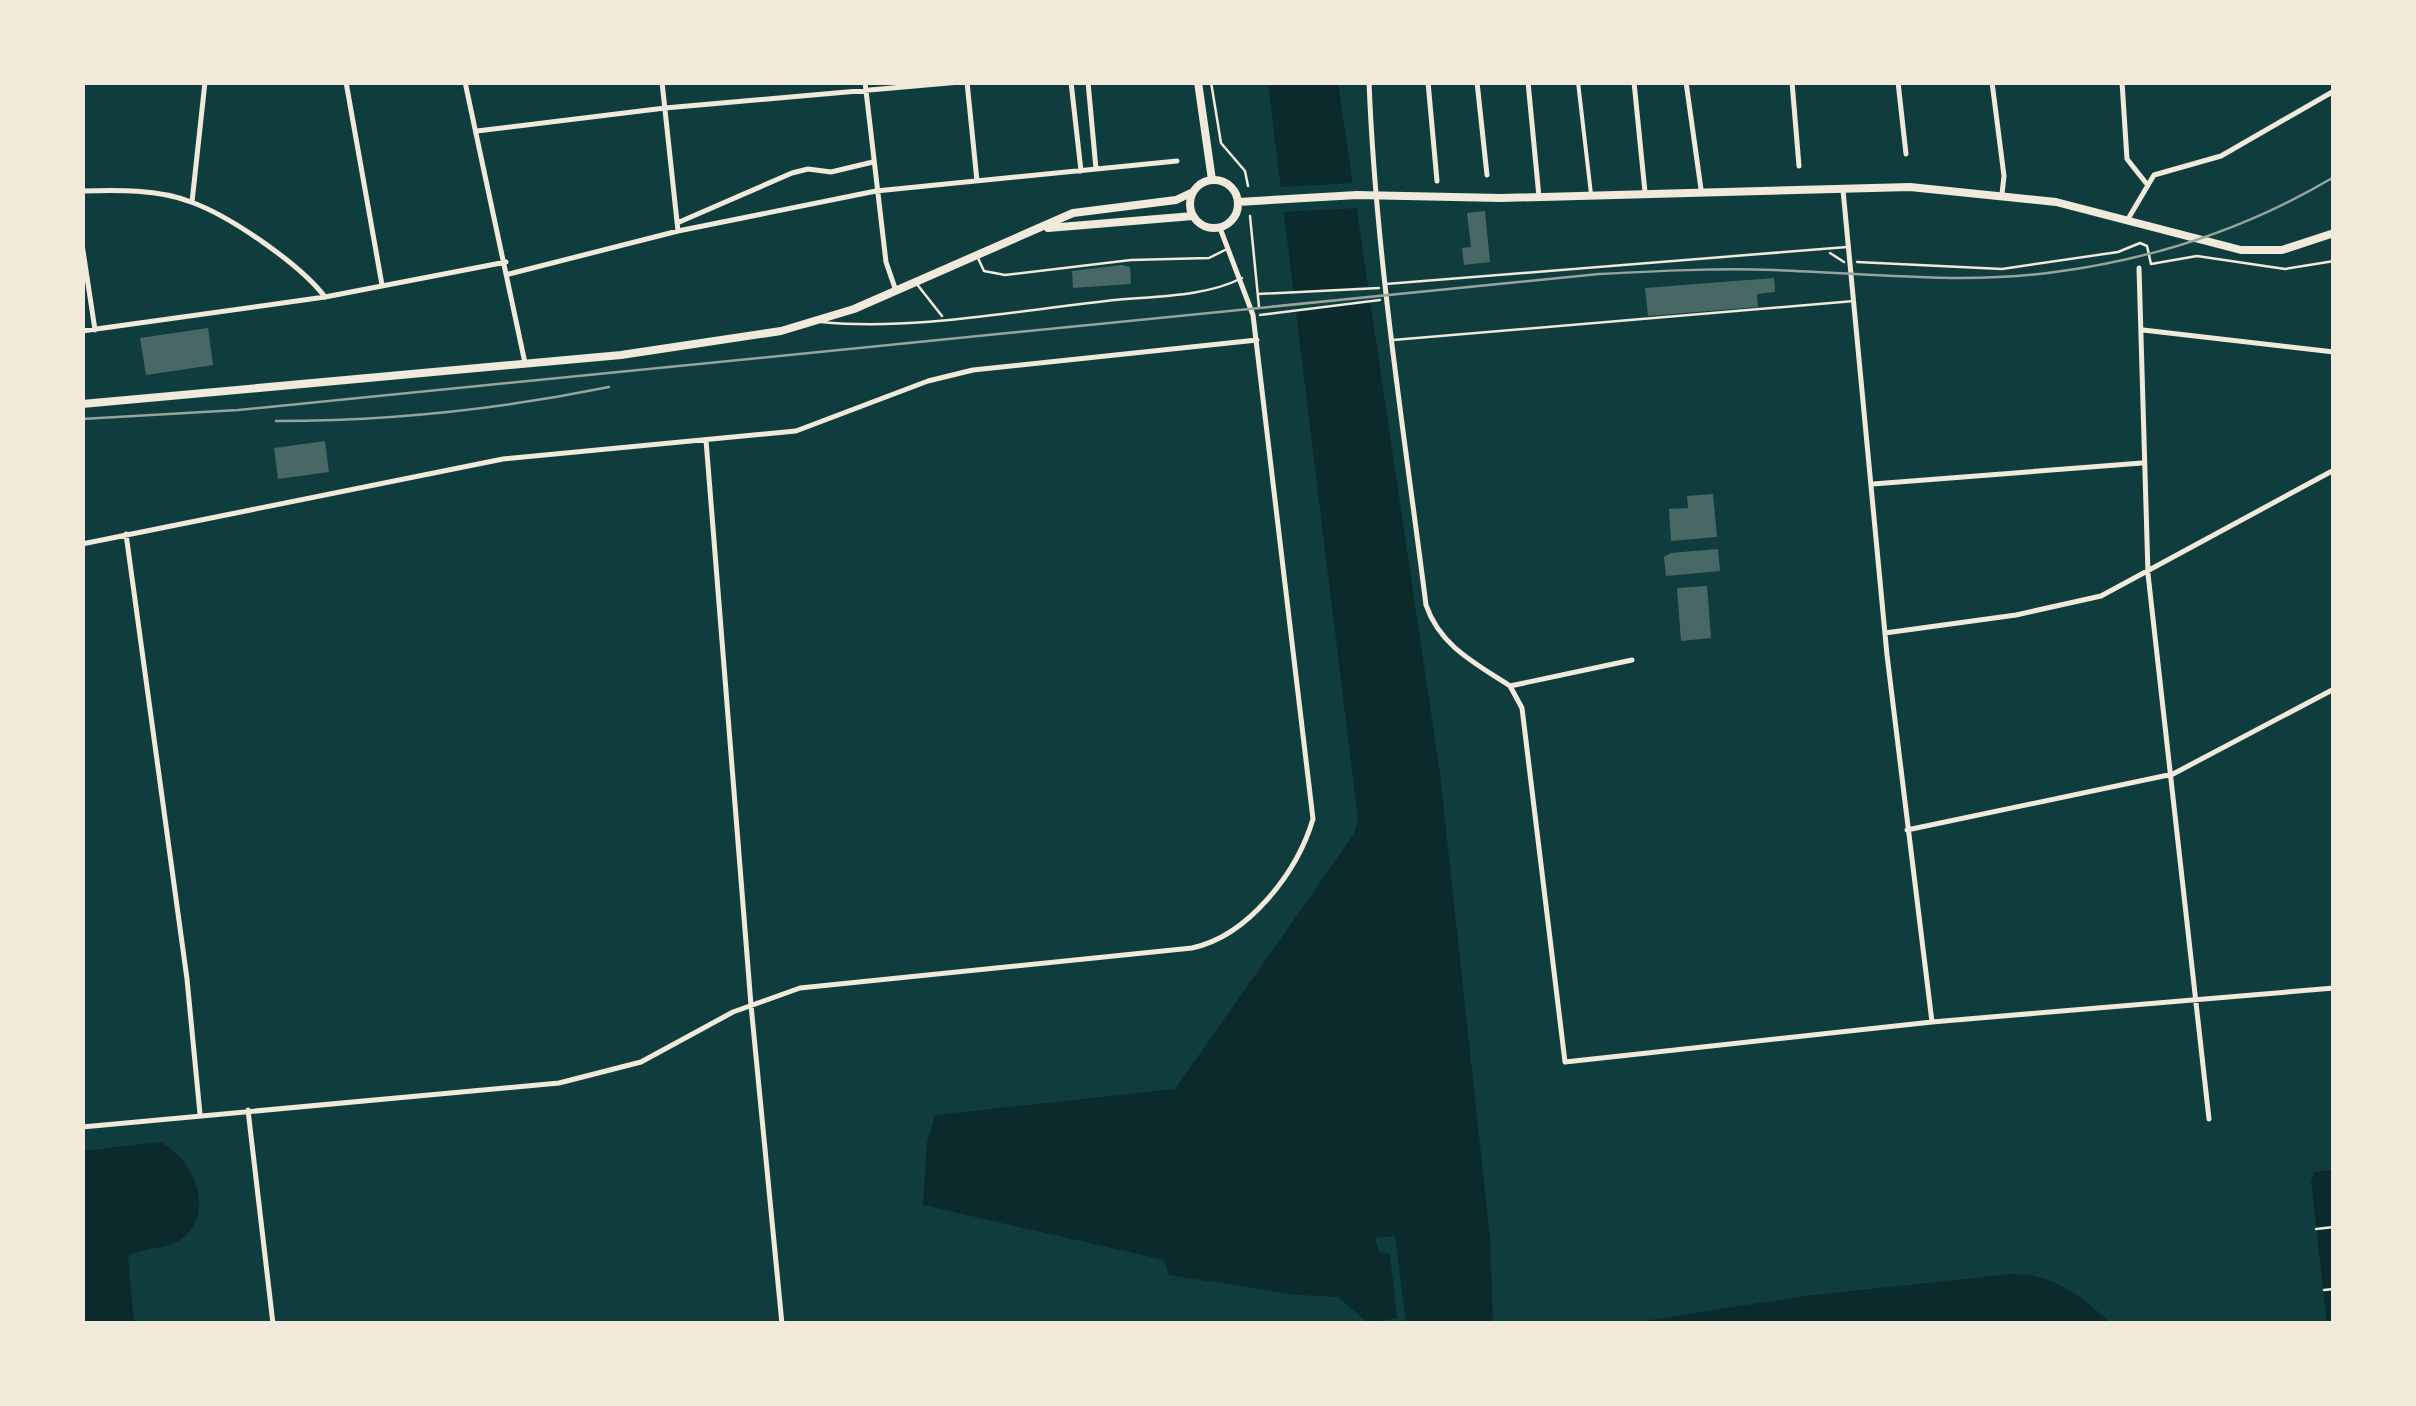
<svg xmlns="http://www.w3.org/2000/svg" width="2416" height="1406" font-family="Roboto,sans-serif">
<rect width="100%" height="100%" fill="#0f3d3e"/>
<path fill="#0a2a2b" d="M1268 83H1338L1440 774 1490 1238 1493 1323H1406L1395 1236 1375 1238 1379 1251 1390 1254 1397 1318 1368 1323 1338 1297 1298 1295 1169 1275 1164 1260 923 1205 927 1143 935 1115 1175 1089 1354 834 1358 820Z
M160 1142C193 1158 218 1213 180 1240 166 1251 143 1246 128 1257L134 1323H83V1151Z
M2333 1165V1323H2327L2311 1181 2314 1172 2332 1170Z
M2011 1274C2056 1274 2079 1295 2111 1323H1631L1804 1296Z"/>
<path fill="#0f3d3e" d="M1355 183 1358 208 1284 212 1281 187Z
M1374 285 1376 301 1290 310 1289 294Z"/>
<path fill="#486865" d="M1485 211 1490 262 1464 265 1462 248 1471 247 1467 213Z
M1122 265 1130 267 1131 284 1073 288 1072 271Z
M1774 278 1775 292 1757 294 1758 307 1648 316 1645 288Z
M208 328 213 365 146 375 140 338Z
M325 441 329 472 278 479 274 448Z
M1713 494 1717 537 1671 541 1669 509 1688 508 1687 496Z
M1718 549 1720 571 1666 576 1664 557 1671 553Z
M1707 586 1711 638 1681 641 1677 588Z"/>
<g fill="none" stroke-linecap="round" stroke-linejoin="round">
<path stroke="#f1e9da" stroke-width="2.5" d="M1211 82 1221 143 1245 171 1248 186
M1250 216 1259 307
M1830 253 1844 262
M1857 262 2002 269 2118 252 2140 243 2147 246 2151 264 2197 256 2285 269 2334 261
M1258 294 1379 288
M1260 315 1380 300
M2316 1229 2334 1227
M2324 1290 2334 1289"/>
<path stroke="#f1e9da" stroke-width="2.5" d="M977 256 984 271 1005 275 1131 260 1209 258 1225 250
M916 283 942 316
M1386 284 1847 247
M821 322C912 331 1015 311 1106 301 1149 296 1203 298 1242 278
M1393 340 1854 301"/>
<path stroke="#f1e9da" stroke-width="4" d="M1578 82 1591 194"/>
<path stroke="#f1e9da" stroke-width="5" d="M346 82 382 285
M465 82 525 363
M662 82 678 231
M865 82 886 262 896 291
M967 82 977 181
M1071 82 1081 171
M1088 82 1096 169
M1369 82C1376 258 1404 431 1426 605 1440 646 1475 663 1510 686L1632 660
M1428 82 1437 181
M1477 82 1487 175
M1528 82 1539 197
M1634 82 1645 192
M1686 82 1701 189
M1792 82 1799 166
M1898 82 1906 154
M1992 82 2004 176 2002 194
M2122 82 2127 159 2146 183
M477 131 665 108 960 82
M1843 190 1887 655 1932 1022
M82 191C116 190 159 189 191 202 230 216 300 264 325 297
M192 202 205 82
M2128 219 2154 175 2221 156 2334 91
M677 223 792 173 808 169 831 172 873 162
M82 244 95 330
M2139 268 2148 574 2209 1119
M509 274 678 231 876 191 1177 161
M2143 330 2334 352
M82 331 325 297 506 262
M706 440 751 1005 782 1324
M1873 484 2142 463
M126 534 187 979 200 1114
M82 544 503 459 796 431 928 381 973 370 1257 340
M1885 633 2016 615 2101 596 2334 470
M1510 686 1522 708 1565 1062 1932 1022 2334 988
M1907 830 2173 774 2334 689
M248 1110 273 1324
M82 1127 559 1083 641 1062 733 1012 800 988 1192 948C1248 936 1297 873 1313 819L1253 315 1220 228"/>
<path stroke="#f1e9da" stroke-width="8" d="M1198 82 1212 180"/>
<path stroke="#f1e9da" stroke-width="8" d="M1190 204a24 24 0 1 1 48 0a24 24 0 1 1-48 0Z
M1238 202 1357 195 1501 198 1910 187 2056 202 2241 250H2282L2334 233
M1048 228 1193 216
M82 404 621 355 781 331 854 309 1073 213 1176 200 1193 192"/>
<path stroke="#97a49c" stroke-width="2.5" d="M82 419 238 410 1599 274C1657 271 1716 268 1774 270 1866 273 1962 285 2055 272 2154 259 2248 228 2334 177
M276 421C387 421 501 409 609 387"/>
</g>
<rect width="2416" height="1406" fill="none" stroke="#f1e9da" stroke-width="170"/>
</svg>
